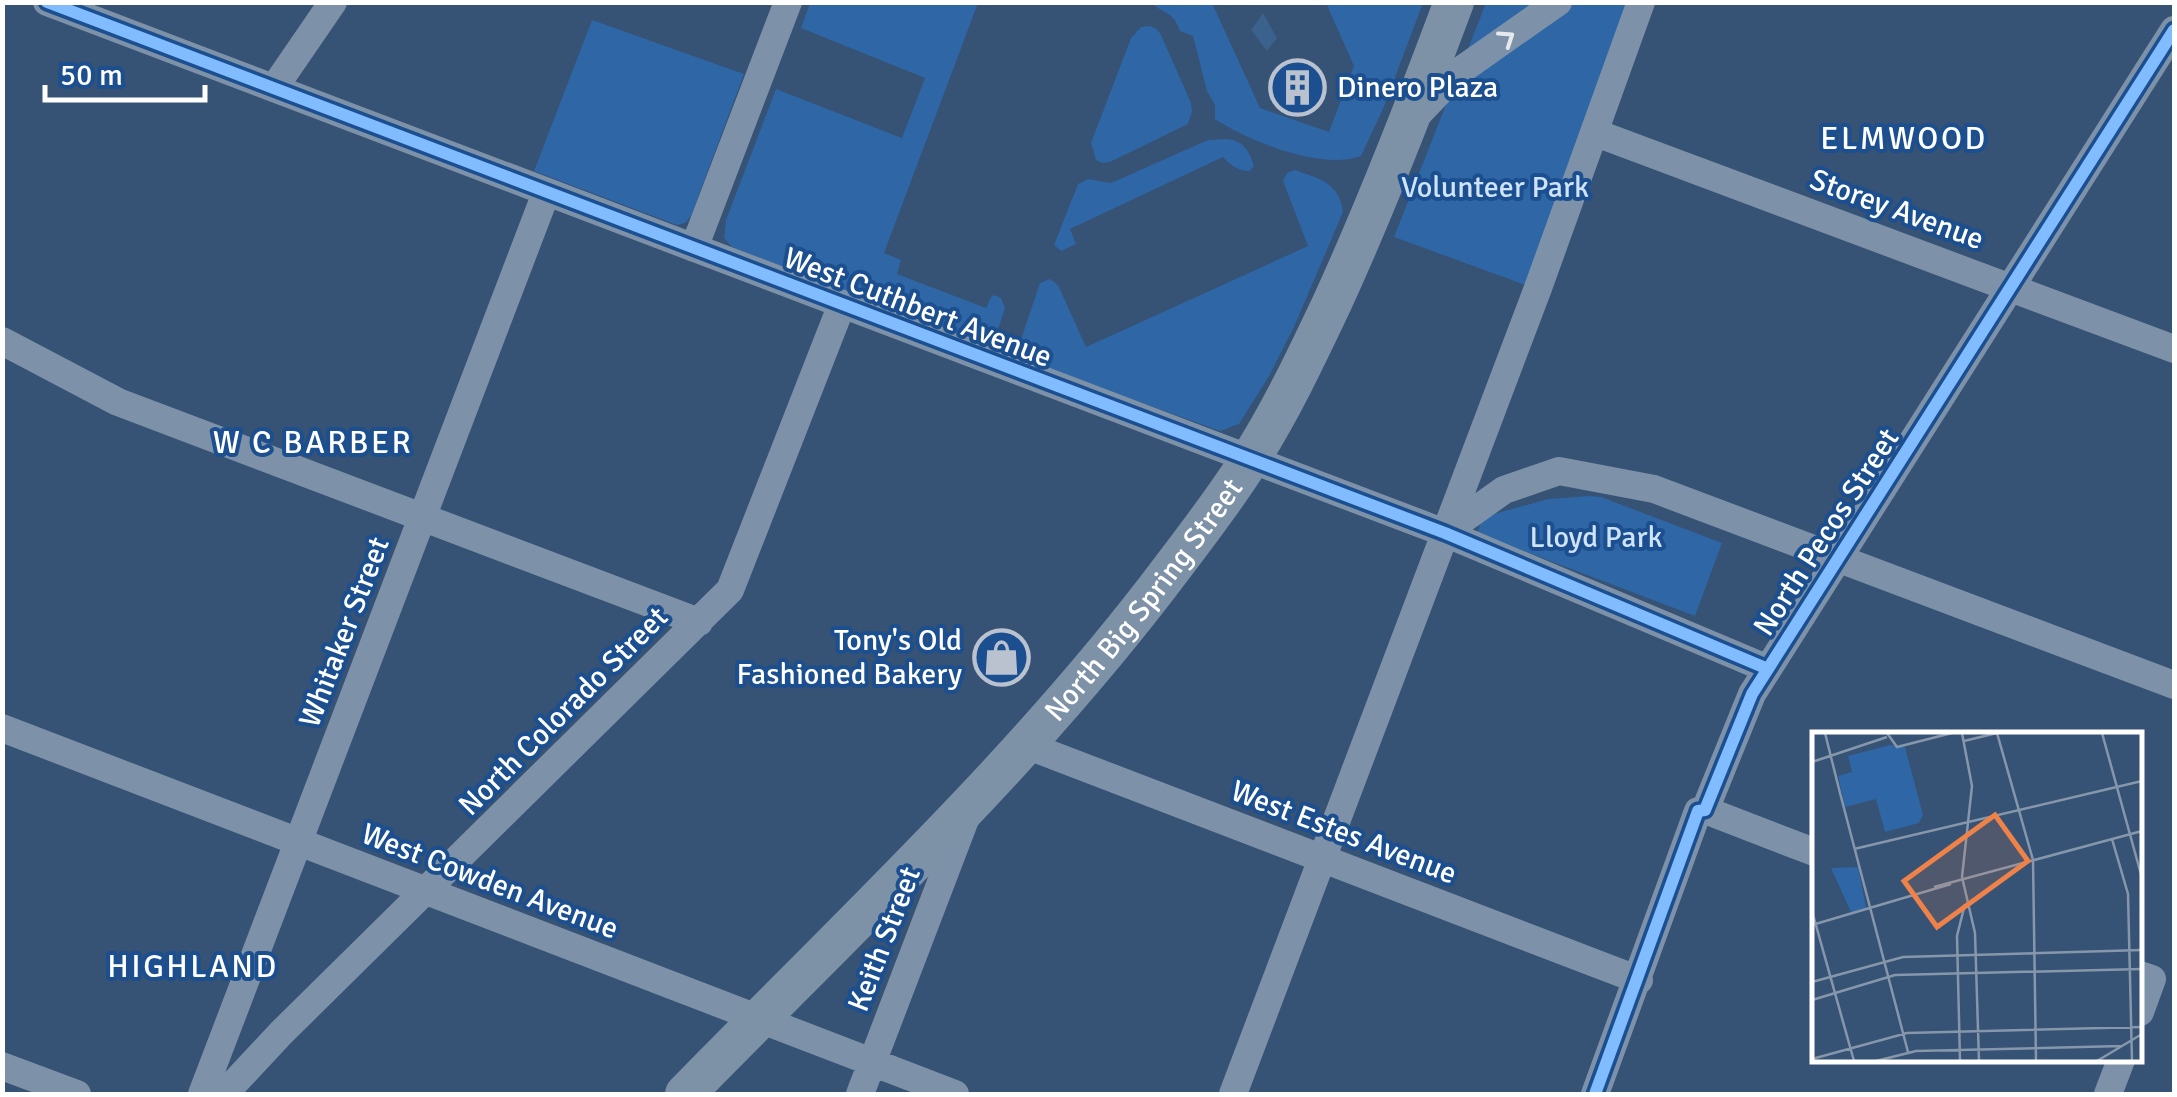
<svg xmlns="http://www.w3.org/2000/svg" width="2177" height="1097" font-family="Signika,sans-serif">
<rect width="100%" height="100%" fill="#365274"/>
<path fill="#2f66a5" d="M810 3H978L884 253 901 260 897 274 986 308 991 297 994 295 1001 298 1005 308C1000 323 997 340 979 343L737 249 731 246 724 238 726 220 776 89 902 138 925 78 801 28Z
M1152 3H1212L1260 108 1329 132 1354 66 1326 3H1423L1383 109 1361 156C1323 171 1248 141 1215 119V105L1207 91 1193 36 1180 31C1172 9 1165 16 1152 3Z
M1486 3H1641L1539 290 1394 237Z
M592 20 744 74 691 216 685 223 677 225 534 171Z
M1150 26 1157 29 1161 35 1191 103 1192 111 1188 124 1110 162 1102 163 1096 160 1091 143 1131 38 1141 27Z
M1226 139C1243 140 1249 150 1254 166L1250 171C1238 171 1230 165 1223 157L1070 229 1076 244 1061 251 1054 245 1078 184 1088 179 1111 183 1208 140Z
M1295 170C1320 179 1339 182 1343 212L1294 327 1269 376 1239 424 1220 431 1015 357 1040 283 1050 279 1058 285 1086 347 1308 246 1283 181 1287 173Z
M1590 496 1601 497 1722 543 1695 616 1477 533 1483 517 1548 499Z"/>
<path fill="#3b618d" d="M1263 13 1277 38 1267 51 1251 30Z"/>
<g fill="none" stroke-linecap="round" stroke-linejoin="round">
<path stroke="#7d92a8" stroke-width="28" d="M47 2 1445 533 1768 669
M274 88 333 2
M1416 116 1457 73 1558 2
M1596 133 2174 349
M694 248 788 2
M2 341 118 402 699 622
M1445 532 1504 490 1559 471 1654 489 2174 685
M2 728 955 1094
M1026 745 1639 980
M1705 810 1814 852
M2140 975 2152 979 2140 1012
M2 1066 77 1094
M202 1094 546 193
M224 1094 281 1033 730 590 842 304
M860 1094 966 817
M1233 1094 1538 288 1641 2
M1595 1094 1698 811 1705 810 1752 694 2174 30
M2108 1094 2121 1060"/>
<path stroke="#7e92a7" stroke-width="40" id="s1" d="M685 1094C852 923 1028 760 1172 568 1198 534 1224 500 1247 464 1280 413 1306 358 1332 303 1377 205 1416 104 1454 2"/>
<defs>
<path id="cycleway" d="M47 2 1445 533 1768 669
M1595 1094 1698 811 1705 810 1752 694 2174 30"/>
</defs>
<use href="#cycleway" stroke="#1b4f8f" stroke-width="19"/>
<use href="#cycleway" stroke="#80bcff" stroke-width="12"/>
</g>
<defs><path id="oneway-chevron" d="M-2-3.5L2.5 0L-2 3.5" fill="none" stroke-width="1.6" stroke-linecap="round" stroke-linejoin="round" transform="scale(2.5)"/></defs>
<use stroke="#e5e9ee" href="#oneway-chevron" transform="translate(1507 38) rotate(-34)"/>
<defs>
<symbol id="building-ring" viewBox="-11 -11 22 22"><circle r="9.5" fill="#1b4f8f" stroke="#b9c2ce" stroke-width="1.5"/><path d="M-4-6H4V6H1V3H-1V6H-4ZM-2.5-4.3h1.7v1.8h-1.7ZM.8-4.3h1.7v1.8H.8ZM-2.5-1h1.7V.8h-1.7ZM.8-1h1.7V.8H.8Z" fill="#b9c2ce"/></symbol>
<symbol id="shop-ring" viewBox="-11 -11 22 22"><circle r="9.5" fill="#1b4f8f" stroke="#b9c2ce" stroke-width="1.5"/><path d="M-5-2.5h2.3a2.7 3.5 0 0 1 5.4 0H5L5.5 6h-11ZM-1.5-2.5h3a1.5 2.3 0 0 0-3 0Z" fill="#b9c2ce"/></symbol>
</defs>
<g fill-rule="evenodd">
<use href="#building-ring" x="1266" y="56" width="63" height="63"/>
<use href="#shop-ring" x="970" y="626" width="63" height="63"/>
</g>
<g text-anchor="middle" stroke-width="8" stroke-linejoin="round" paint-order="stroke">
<g font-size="30" fill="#fff" stroke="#1b4f8f" text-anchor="start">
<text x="1337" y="97">Dinero Plaza</text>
<text x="962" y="650" text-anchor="end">Tony's Old<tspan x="962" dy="34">Fashioned Bakery</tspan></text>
</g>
<g font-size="30" fill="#cfe3fa" stroke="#1b4f8f">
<text x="1495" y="197">Volunteer Park</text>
<text x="1596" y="547">Lloyd Park</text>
</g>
<g font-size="30" fill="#fff" stroke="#1b4f8f">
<text transform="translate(1897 209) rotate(20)" y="10">Storey Avenue</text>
<text transform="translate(918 307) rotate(21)" y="10">West Cuthbert Avenue</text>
<text transform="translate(1826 532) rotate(-57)" y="10">North Pecos Street</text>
<text dy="10" stroke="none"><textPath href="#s1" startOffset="675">North Big Spring Street</textPath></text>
<text transform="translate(344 632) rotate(-69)" y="10">Whitaker Street</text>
<text transform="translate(563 711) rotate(-45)" y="10">North Colorado Street</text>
<text transform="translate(1344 832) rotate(21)" y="10">West Estes Avenue</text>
<text transform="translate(490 881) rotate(21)" y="10">West Cowden Avenue</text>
<text transform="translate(884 939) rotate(-69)" y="10">Keith Street</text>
</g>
<g font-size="32" letter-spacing="2.5" fill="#fff" stroke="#1b4f8f">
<text x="1904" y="149">ELMWOOD</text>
<text x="313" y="453">W C BARBER</text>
<text x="193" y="977">HIGHLAND</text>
</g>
</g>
<g transform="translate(1812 732)">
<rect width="330" height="330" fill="#365274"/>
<path d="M78 13 93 15 111 83 107 91 73 100 64 67 33 75 26 44 40 40 36 24ZM46 135 54 176 39 180 19 136Z" fill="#2f66a5"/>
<path fill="none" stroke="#8697ac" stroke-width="2.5" d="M13 1 28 61M75 1 85 15 140 1M150 1 160 54 150 145 163 201 167 329M185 1 221 128 224 329M290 1 330 146M152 9 185 1M0 30 75 5M28 61 96 320M300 107 316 162 320 329M42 117 330 49M122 155 330 99M0 179 42 329M0 193 139 152M0 250 91 225 330 218M0 268 83 243 330 237M0 327 95 301 330 295M64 329 104 319 310 314M148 329 145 204 153 172M285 329 330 302"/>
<path fill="#ee8249" fill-opacity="0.15" stroke="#ee8249" stroke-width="5" d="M183 83 216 129 125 195 92 149Z"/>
<rect width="330" height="330" fill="none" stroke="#fff" stroke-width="5"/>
</g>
<rect width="2177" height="1097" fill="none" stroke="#ffffff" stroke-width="10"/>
<path d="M45 85v15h160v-15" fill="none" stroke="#ffffff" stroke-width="5"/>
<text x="60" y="85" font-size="30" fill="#ffffff" stroke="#1b4f8f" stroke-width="8" paint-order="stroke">50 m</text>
</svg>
